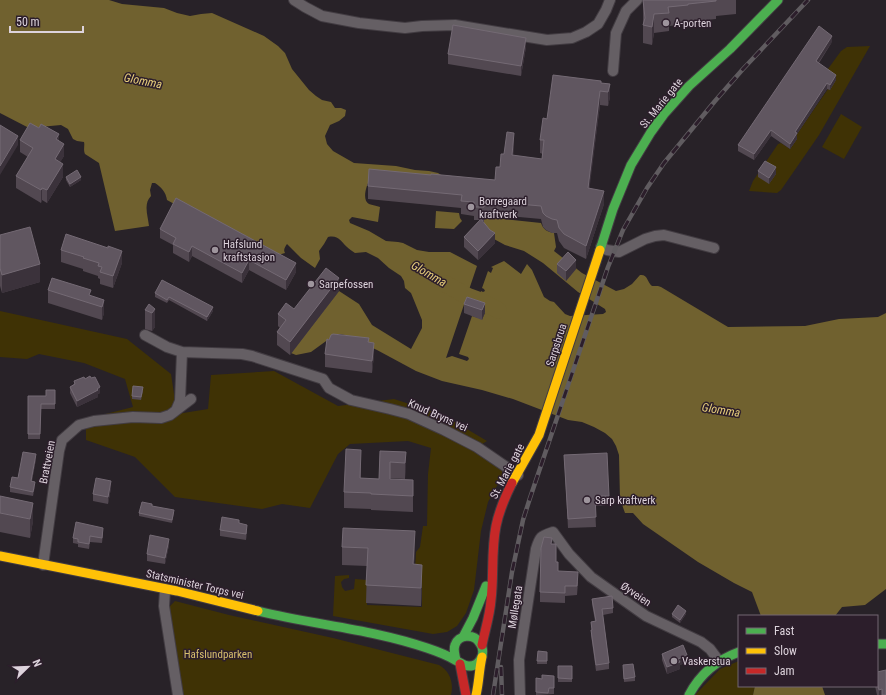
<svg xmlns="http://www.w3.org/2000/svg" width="886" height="695" font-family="'Roboto Condensed',sans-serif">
<rect width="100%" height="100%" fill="#282228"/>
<path fill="#3f3205" d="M870 46 819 135 781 190 777 193 749 191 753 181 778 144 781 143 790 149 797 139 795 137 828 89 830 90 825 73 841 51 847 47Z
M841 114 862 127 844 159 822 147Z
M0 311 127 339 171 374 177 414 208 409 211 375 274 371 338 406 394 399 428 410 450 419 487 441 473 450 492 464 502 469V477L488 502 481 531 474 590 466 613 457 626 447 632 433 634 333 616 335 576 349 575V578L344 579 341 582 342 587 345 591 350 590 354 589 355 579 367 580V605L422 607V585L403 584 415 570 416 552 420 547 423 526H427L428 474 431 448 408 441 350 444 338 454 310 508 282 504 262 509 175 497 135 457 86 440V419L133 407 125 379 84 363 39 354 27 359 0 357Z
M175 601 229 615 333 638 439 665C450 671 454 683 451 695H182L168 613 170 606Z
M739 661V686H755L753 695H695L720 669Z"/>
<path fill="#70612f" d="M0 0H109L122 4 164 8 177 13 190 16 201 14 212 13 264 36 278 46 285 53 292 69 309 90 316 96 322 100 331 102 335 108H341L346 110 345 116 339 121 330 125 325 136 327 144 333 151 354 163 396 166 415 170 429 171 438 173 444 177 369 181C366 187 362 200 369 204 372 205 377 206 380 207L378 222 352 217 349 220 350 223 369 231 386 241 398 242 403 243 417 250 429 252H450L477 266 446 358 452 356 467 361 469 359 468 357 459 354 472 316 482 319 485 313 475 309 481 291 483 292 485 291 484 289 482 288 488 271 491 273 493 268 491 267 504 261 521 274 527 264 532 270 544 297 550 301 554 302 565 314 570 316 603 314 606 312 605 309 578 292 543 263 524 251 505 245 494 239 484 227V217L541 223C543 229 547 232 554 233L556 247 554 251 582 273 616 291 624 289 632 284 640 275C648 274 647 282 652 286H658L661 287 728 327 805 326 839 319 878 317 886 313V589L865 605 842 607 835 616H761L752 592 734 583 698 562 643 524 633 513H625L620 499 619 455 616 446 612 439 605 433 594 427 582 422 568 420 513 399 482 390 442 381 416 371 377 350 345 335 339 334 333 336 311 352 296 355 291 353 339 291 359 304 372 325 411 349 422 328V320L411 293 405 288 404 281 401 276 389 268 378 258 366 252 355 253C352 251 349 249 347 247 340 241 339 235 328 237L324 244 319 251 320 259 315 268 301 258 287 244C285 247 283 250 285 253L271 257 167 200C166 192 161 187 155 183H152L150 190 151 196C143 204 148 216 149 226L115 231 99 163 85 154C83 149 85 146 84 142L77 141 73 139 68 129 61 125 29 128 0 113Z
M436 211 459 213 460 218 462 221 454 229 435 228Z
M755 686H822L825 695H753Z"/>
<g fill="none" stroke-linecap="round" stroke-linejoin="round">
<path stroke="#70612f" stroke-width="17" d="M446 284 467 296 478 300 498 310"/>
<defs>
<path id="street" d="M294 0 305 7 322 16 359 23 405 28 422 26 455 25 547 40 572 38 586 32 598 24 606 10 610 0
M613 71 616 33 626 11 637 0
M601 247 607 250 619 252 645 239 655 236 664 235 714 248
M145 335 167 347 182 352 242 354 252 356 323 379 329 388 351 400 390 409 409 414 444 430 477 447 518 475
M177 408 180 401 182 352
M43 565 59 451 62 440 79 425 94 421 133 417 161 418 170 415 191 399
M165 590 164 606 178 695
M520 695 519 660 521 647 536 549C540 536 541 536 553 532L569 554 591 577 646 616 701 642 710 649 719 661"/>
<path id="fast" d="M600 250 613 209 631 165 651 132 664 114 689 86 730 49 778 0
M258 611C314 625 372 629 427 648 436 651 447 655 455 660 460 662 463 666 469 666 481 666 487 651 479 642 473 633 458 635 455 645 453 650 455 655 456 660
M463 637 473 618 486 586
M877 644H886
M689 695C700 674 717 660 739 652"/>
<path id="slow" d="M512 483 539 435 600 250
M0 556 177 591 258 611
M476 695C479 683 479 670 482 657"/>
<path id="jam" d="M482 645C485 630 490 615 491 600 494 576 491 551 496 526 499 511 505 497 512 483
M460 664 466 695"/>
</defs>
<use href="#street" stroke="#423c42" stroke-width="12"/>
<use href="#fast" stroke="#423c42" stroke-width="11"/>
<use href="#slow" stroke="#423c42" stroke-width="11"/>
<use href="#jam" stroke="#423c42" stroke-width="11"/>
<use href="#street" stroke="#655f64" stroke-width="10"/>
<use href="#fast" stroke="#4caf50" stroke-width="9"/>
<use href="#slow" stroke="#ffc107" stroke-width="9"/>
<use href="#jam" stroke="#c62828" stroke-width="9"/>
<defs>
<path id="rail" d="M501 667 502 695
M493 695 512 572 523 520 530 498 608 267 623 230 647 188 664 163 715 101 743 69 808 0"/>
</defs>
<use href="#rail" stroke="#605c60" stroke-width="4.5"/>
<use href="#rail" stroke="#2c1e2b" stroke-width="3" stroke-dasharray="9" stroke-linecap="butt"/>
</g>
<path fill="#524851" d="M643 0H736V14L716 16V19L688 22V24L669 26V31L654 33 652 45 643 43Z
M832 42 819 63 836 80 830 90 827 89 797 134V139L790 149 771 136 754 160 738 151V145Z
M526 47 521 76 448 64V54Z
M601 83 610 84V97L608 106 600 105 589 188 604 204 586 259 564 248 559 241 557 233H552L546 230 543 227 541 219 484 214V221H482L495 243 478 260 464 247V237L480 220H474V216L461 214V208L368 199V186L431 175 495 180 500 167 514 146 513 156 542 159 543 154 540 153V140L547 119Z
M20 140 59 141 64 156 60 162 63 177 47 203 42 200 41 203 16 188V176L28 157 20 152Z
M758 171 776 174 769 184 758 177Z
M66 177 81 180 70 187 66 180Z
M160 229 296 272 286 290 249 270 242 283 192 256 189 262 173 253V245L160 238Z
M0 235 40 282 2 293 0 286Z
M61 250 122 263 113 288 100 284V279L98 278V276L83 271V269L61 262Z
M557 264 576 269 566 281 557 273Z
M162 280 213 311 207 321 169 300 167 303 155 297V293Z
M48 290 91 296 104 300V313L102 320 48 303Z
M339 291 290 355 277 345V332L280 328 278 326V314L294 309Z
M467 297 485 312 482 320 464 313V304Z
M155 309V327L152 331 145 329V310Z
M369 342 374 355 372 373 325 367V354Z
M85 379 100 393 98 394V397L77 407 70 393V387L74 384V381Z
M55 390V409H41L40 439H28V396H46Z
M143 391 141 400 132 399V396Z
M380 451 406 452 405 479 390 478V479L413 496V512L371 510V509L344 508V492L361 465V478L379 479Z
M564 455 609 496V505L595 506 596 527 568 528Z
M36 459 32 481 35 486 33 496 10 492V487Z
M111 488 108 504 93 501V494Z
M0 496 33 521 30 538 0 532Z
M152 506 174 513 172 523 139 516V513Z
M220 530 247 531 246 540 220 536Z
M103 534 102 543 90 542 89 549 78 547V544L73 543V538Z
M552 544 558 571 578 582 577 595 565 596V603L540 602V592Z
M169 545 165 564 147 561V554Z
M342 547 415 549 414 564 422 583 421 606 366 603 367 566 342 565Z
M592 599 613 608V613L603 615 609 663V669L596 671 591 635V630H592L591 622 595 621 592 604Z
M672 614H686L680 623 672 617Z
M538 651 547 652V664H537Z
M662 654 687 662 680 665V669L667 674 662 660Z
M623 665 635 677V681L624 682Z
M558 666H572V682H558Z
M877 672 886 695H877L875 686H877Z
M554 676V694L536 695V678L542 679Z"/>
<path fill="#3b323b" d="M654 14V33L652 45V27Z
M832 36V42L816 66V61Z
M526 38V47L521 76V66Z
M836 75V80L830 90V85Z
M827 83V89L797 134V139L790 149V144L795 132Z
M610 84V97L608 106V92Z
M600 91V105L588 201V188Z
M771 130V136L754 160V154Z
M514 133V146L512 169V155Z
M59 134V146L56 139Z
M18 136V145L0 175V166Z
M64 144V156L55 171V159Z
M63 164V177L47 203V190Z
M776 167V174L769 184V178Z
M81 177V180L70 187V184Z
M42 188V200L41 203V190Z
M604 191V204L586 259V246Z
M495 233V243L478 260V251Z
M192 246V256L189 262V252Z
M122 251V263L113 288V276Z
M249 260V270L242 283V273Z
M576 260V269L566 281V271Z
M296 263V272L286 290V280Z
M40 264V282L2 293V275Z
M339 278V291L290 355V342Z
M104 300V313L102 320V307Z
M485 303V312L482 320V310Z
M213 307V311L207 321V317Z
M155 309V327L152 331V313Z
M374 343V355L372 373V361Z
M100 387V393L98 394V397L77 407V401Z
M361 450V465L360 493V478Z
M406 452V468L405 479V463Z
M36 454V459L31 485V481Z
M111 481V488L108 504V497Z
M35 482V486L33 496V492Z
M33 503V521L30 538V519Z
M247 525V531L246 540V534Z
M415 531V549L413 583V564Z
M90 536V542L89 549V544Z
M169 539V545L165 564V558Z
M422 565V583L421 606V588Z
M686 611V614L680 623V620Z
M687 655V662L680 665V669L667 674V667L678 659Z
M882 689V695H879V690Z"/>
<path fill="#605660" stroke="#746a74" d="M643 0H716V1L688 4V5L668 7 669 13 654 14 652 27 643 25 645 18Z
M453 25 526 38 521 66 448 54Z
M819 26 832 36 816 61 836 75 830 85 827 83 795 132 797 133 790 144 771 130 754 154 738 145Z
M553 75 601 81V83L610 84 608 92 600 91 588 188 604 191 586 246 564 234 559 228 557 220 552 219 546 216 543 213 541 206 484 201V207H474V202L461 201 462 195 368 186 369 169 431 175V174L495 180 496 167H500L501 154H504L507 132 514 133 512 155 542 159 544 140H540L543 118 547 119Z
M30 123 39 128 41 124 59 134 56 139 64 144 55 159 63 164 47 190 42 188 41 190 16 176 33 148 20 140Z
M0 125 18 136 0 166Z
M765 161 776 167 769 178 758 171Z
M77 170 81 177 70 184 66 177Z
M176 198 296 263 286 280 249 260 242 273 192 246 189 252 173 244 176 238 160 229Z
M481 219 490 230 495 233 478 251 464 237Z
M30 227 40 264 2 275 0 268V235Z
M66 234 108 248V246L122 251 113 276 100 272 102 267 98 266 99 263 83 258 84 257 61 250Z
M568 252 576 260 566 271 557 264Z
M326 268 339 278 290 342 277 332 286 320 278 314 286 303 294 309Z
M52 278 91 290 89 295 104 300 102 307 48 290Z
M162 280 213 307 207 317 169 297 167 300 155 293Z
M467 297 485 303 482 310 464 304Z
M149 304 155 309 152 313 145 310Z
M333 334 369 338 368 342 374 343 372 361 325 354 327 339 329 340 331 335Z
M90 376 91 378 95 377 100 387 97 389 98 390 77 401 70 387 75 384 74 381 84 377 85 379Z
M133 386 143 387 141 397 132 396Z
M46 390H55V404H41L40 434H28V396H46Z
M346 449 361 450 360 478 379 479 380 451 406 452 405 463 390 462V479L413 480V496L371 494V493L344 492Z
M23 452 36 454 31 481 35 482 33 492 10 487 12 477 18 478Z
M607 453 609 496H595L596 517 568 519 564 455Z
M96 478 111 481 108 497 93 494Z
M0 496 33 503 30 519 0 513Z
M142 502 152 504V506L174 510 172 520 139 513Z
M222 517 239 520V523L247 525 246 534 220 530Z
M76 522 103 528 102 538 90 536 89 544 78 542V539L73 538Z
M343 528 415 531 413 564 422 565 421 588 366 585 368 548 342 547Z
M150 535 169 539 165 558 147 554Z
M544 537 552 538 551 544H556V562H558V571L578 572 577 586H565V593L540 592 541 548Z
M612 596 613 608 602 609 609 663 596 665 591 630H592L591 622 596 621 592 599Z
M678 605 686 611 680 620 672 614Z
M683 645 687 655 678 659 680 662 667 667 662 654Z
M538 651 547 652V661H537Z
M633 664 635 677 624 679 623 665Z
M558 666H572V679L558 678Z
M886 670V695H882V689L879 690 877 682V672Z
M542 675 554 676V688H549L548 693 536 692V678L542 679Z"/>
<g fill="#9e959d" stroke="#2c1e2b" stroke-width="1.5">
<circle cx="666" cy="23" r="4"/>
<circle cx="471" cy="207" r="4"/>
<circle cx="215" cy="250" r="4"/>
<circle cx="311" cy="284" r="4"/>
<circle cx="587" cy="500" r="4"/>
<circle cx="674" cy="661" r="4"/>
</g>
<g text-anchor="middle" stroke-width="3" stroke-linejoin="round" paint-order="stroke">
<g font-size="11" fill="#ddd3dc" stroke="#2c1e2b" text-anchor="start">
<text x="674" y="27">A-porten</text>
<text x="479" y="205">Borregaard<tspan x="479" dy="13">kraftverk</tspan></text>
<text x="223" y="248">Hafslund<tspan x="223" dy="13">kraftstasjon</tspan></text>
<text x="319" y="288">Sarpefossen</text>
<text x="595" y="504">Sarp kraftverk</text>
<text x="682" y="665">Vaskerstua</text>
</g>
<g font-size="11" fill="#ddd3dc" stroke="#2c1e2b">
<text transform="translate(661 103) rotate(-51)" y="4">St. Marie gate</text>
<text transform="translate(556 345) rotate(-72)" y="4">Sarpsbrua</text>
<text transform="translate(438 415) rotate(24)" y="4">Knud Bryns vei</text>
<text transform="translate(47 462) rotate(-79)" y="4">Brattveien</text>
<text transform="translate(507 471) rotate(-62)" y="4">St. Marie gate</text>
<text transform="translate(195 584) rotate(13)" y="4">Statsminister Torps vei</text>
<text transform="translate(636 594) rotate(34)" y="4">Øyveien</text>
<text transform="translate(515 607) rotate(-81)" y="4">Møllegata</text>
</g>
<g font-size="11" fill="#d8bf6c" stroke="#2c1e2b">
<text x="218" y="658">Hafslundparken</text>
</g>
<g font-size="12" font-style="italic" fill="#e7ce7b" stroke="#2c1e2b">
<text transform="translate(143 81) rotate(11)" y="4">Glomma</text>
<text transform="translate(429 274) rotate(30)" y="4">Glomma</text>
<text transform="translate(721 410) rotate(9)" y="4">Glomma</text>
</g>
</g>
<rect x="738" y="615" width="140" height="72" fill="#2c1e2b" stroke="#736672"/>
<rect x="746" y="628" width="20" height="6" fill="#4caf50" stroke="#736672"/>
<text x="774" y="635" font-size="12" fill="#ddd3dc">Fast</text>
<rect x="746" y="648" width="20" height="6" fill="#ffc107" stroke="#736672"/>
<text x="774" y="655" font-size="12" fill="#ddd3dc">Slow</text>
<rect x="746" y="668" width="20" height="6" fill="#c62828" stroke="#736672"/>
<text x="774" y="675" font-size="12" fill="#ddd3dc">Jam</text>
<g transform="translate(28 667) rotate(67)" stroke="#2c1e2b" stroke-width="3" paint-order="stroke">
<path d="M0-3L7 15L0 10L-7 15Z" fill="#ddd3dc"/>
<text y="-6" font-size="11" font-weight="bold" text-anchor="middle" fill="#ddd3dc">N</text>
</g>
<path d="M10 26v6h73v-6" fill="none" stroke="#ddd3dc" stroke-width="2"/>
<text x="16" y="26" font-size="12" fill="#ddd3dc" stroke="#2c1e2b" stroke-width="3" paint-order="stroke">50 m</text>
</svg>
